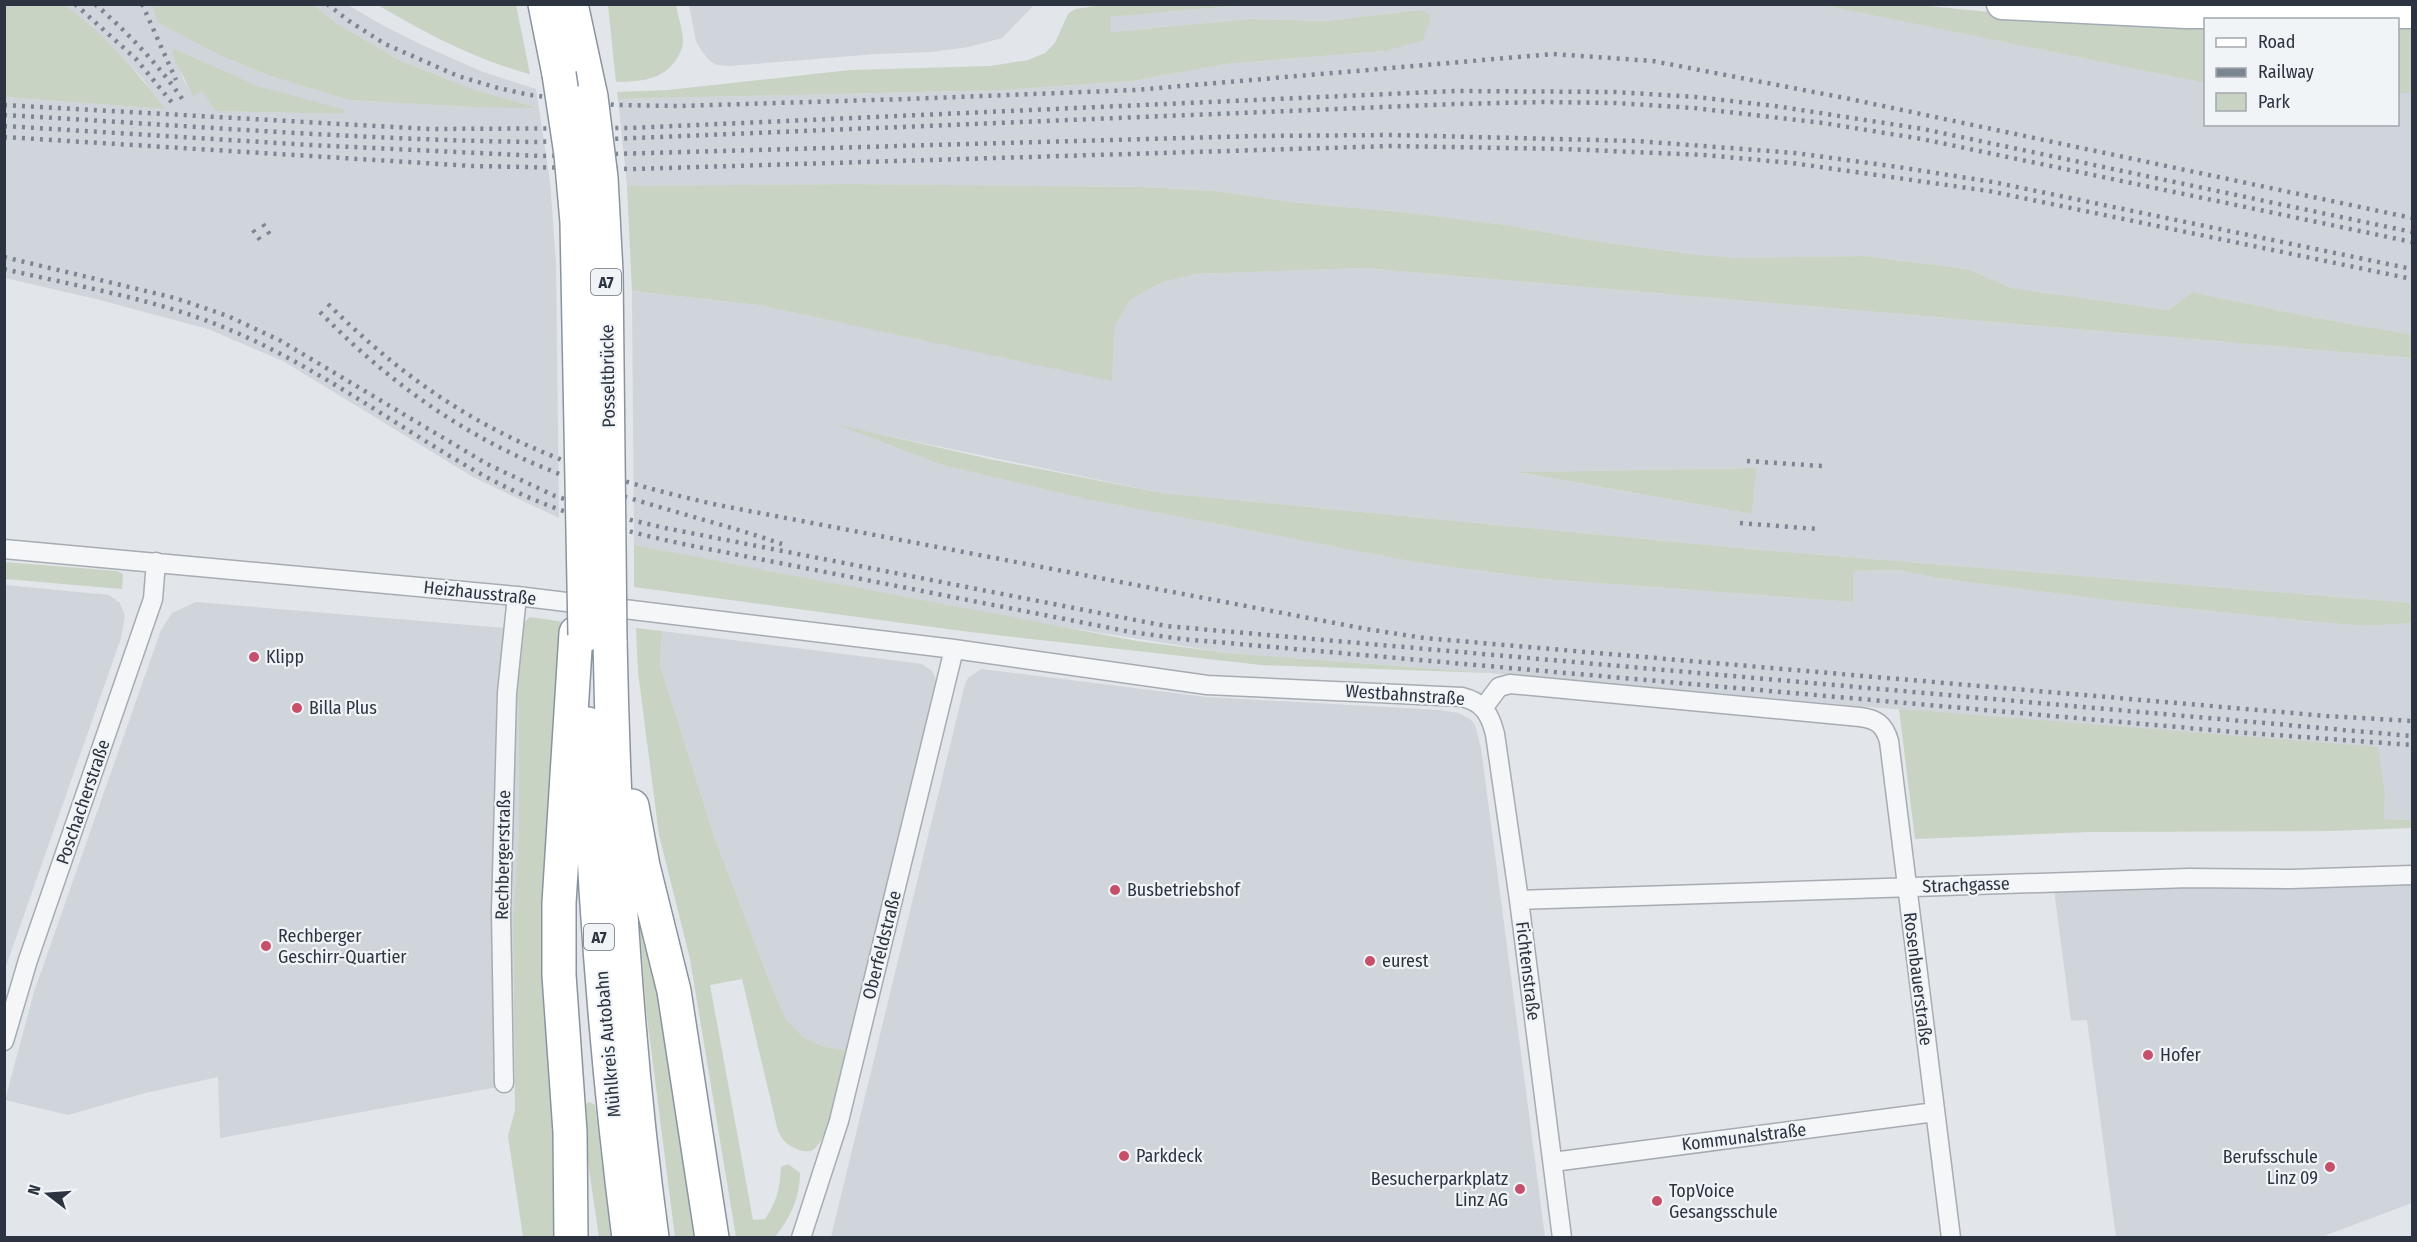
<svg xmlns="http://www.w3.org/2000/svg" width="2417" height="1242" font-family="'Fira Sans Condensed',sans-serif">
<rect width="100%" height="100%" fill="#e2e5e9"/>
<path fill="#d0d4db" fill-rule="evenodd" d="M131 4 152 5 158 22 221 56 270 76 349 100 470 107H536L475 90 401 61 336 23 314 5H348L382 25 424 46 483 72 536 89 550 181 556 263 559 518 473 477 283 361 208 329 96 299 5 278V97L164 109 142 78 113 47 65 5ZM173 48 258 86 344 111 343 114 217 111 202 91 193 95 183 79Z
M689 5V4L1034 5 1002 38 968 47 931 52 876 54 729 66 717 65 710 61 701 50 696 41Z
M1244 5H1822L2205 83 2206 124H2398V93H2412V335L2301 315 2192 292 2168 310 2010 288 1968 269 1863 256 1737 258 1692 254 1594 241 1506 225 1411 213 1290 202 1216 191 1143 187 851 184 627 186 618 99 1003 90 1133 81 1225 64 1385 51 1411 11 1326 21 1249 19 1111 32 1109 17Z
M1364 268 2412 358V603L1750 549 1162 493 841 426 942 465 1086 499 1414 562 1544 579 1853 602V571L1900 570 1937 578 2124 602 2318 622 2365 626 2412 623V820L2384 819 2385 797 2028 721 1490 673 1228 653 1051 625 634 545 632 291 758 305 1112 380 1115 326 1130 300 1160 283 1196 274ZM1755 468 1752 514 1521 473V472Z
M5 585 109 595 120 603 125 616 121 638 5 969Z
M196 602 505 628 518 649 519 830 513 918 514 1084 220 1138 218 1077 145 1093 68 1115 5 1100 34 992 161 630 172 613Z
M662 631 922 664 932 671 935 676 936 685 847 1051 822 1046 803 1037 786 1019 774 993 714 836 660 665Z
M981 669 1206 697 1440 710 1458 713 1470 719 1475 725 1481 748 1545 1237H831L965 684 968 678Z
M2410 883 2412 885V1203L2321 1237H2116L2087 1020 2071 1021 2054 889Z"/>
<path fill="#c8d3c3" d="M1907 4 2021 15 2205 23V83L1822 5Z
M4 5H65C104 34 136 70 165 109L5 97Z
M152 5H314L336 23 401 61 475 90 539 108 470 107 349 100 270 76 221 56 157 22Z
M378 5H516L530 74C476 60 425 33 378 5Z
M608 5H676C678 17 683 30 683 42 683 48 679 55 676 60 661 81 640 81 616 82Z
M1103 5H1244L1110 17 1111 32 1249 19 1326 21 1411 11H1423L1430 15C1431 26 1424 30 1424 40L1385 51 1225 64 1133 81 1003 90 618 99 617 92 668 90 850 70 991 66 1028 60 1045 53 1055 43 1068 14 1075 9Z
M2398 23H2412V93H2398Z
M173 48 258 86 345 110 343 114 216 111 202 91 193 96 173 56Z
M851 184 1143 187 1216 191 1290 202 1411 213 1506 225 1594 241 1692 254 1737 258 1863 256 1968 269 2011 288 2168 310 2192 292 2301 315 2412 335V358L1364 268 1196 274 1160 283 1130 300 1115 326 1112 381 758 305 632 291 627 186Z
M835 424 994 460 1162 493 1750 549 2412 603V623L2365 626 2318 622 2124 602 1937 578 1900 570 1853 571V602L1544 579 1414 562 1086 499 942 465Z
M1756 468 1752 514 1517 472Z
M634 545 1137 641 1228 653 1490 673 1261 665 970 632 634 587Z
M4 562 117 571 123 574 122 589 5 579Z
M530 617 564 622 560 1237H523L508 1136 515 1110 513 918 519 830 518 649C519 636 519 625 530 617Z
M636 628 662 631 660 665 714 836 774 993 786 1019 803 1037 822 1046 847 1051C843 1070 830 1144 811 1151 806 1152 801 1151 797 1149 787 1145 783 1141 778 1131L742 979 710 985 753 1220 765 1219C777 1202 780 1188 781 1167L788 1164 800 1173C800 1198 790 1218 775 1237H736L690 959 659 835 638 672Z
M1899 709 2378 747 2385 797 2384 819 2412 820V828L2328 831 2089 832 1915 839Z
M637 893 642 894 704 1237H675L646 1009Z
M589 1102 595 1105 611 1237H599L585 1142 583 1106Z"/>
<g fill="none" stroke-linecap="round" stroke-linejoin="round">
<defs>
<path id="minor" d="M4 549 517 596 954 649 1207 685 1462 697C1483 702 1490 714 1495 734L1519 900 1562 1238
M1484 707 1499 687 1510 684 1860 717C1876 719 1884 724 1889 741L1951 1238
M1519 900 2189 878 2291 879 2412 875
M4 1041 28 960 153 599 156 562
M504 1083 501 912 507 693 517 596
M1553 1162 1935 1112
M801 1238 839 1121 954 649"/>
<path id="primary" d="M2002 4 2186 13H2412"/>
<path id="motorway" d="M545 4 559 74
M571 4 591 97
M610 640C614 840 625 1039 652 1238
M588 724C594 896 607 1067 629 1238
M632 806 643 866 674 991 712 1238
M571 1238 570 1132 559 975V903L576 633"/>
</defs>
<use href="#minor" stroke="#a7acb3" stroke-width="21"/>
<use href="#primary" stroke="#a2aab4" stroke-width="33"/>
<use href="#motorway" stroke="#8a949f" stroke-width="36"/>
<use href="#minor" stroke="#f4f6f8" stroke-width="18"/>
<use href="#primary" stroke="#fff" stroke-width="30"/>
<use href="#motorway" stroke="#fff" stroke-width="33"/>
<path stroke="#7c8692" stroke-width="4.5" stroke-dasharray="3 6" stroke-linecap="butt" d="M75 4 136 59 174 105
M95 4C128 33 158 64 183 100
M142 4 176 80
M327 4 349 21 385 44 458 76 498 88 530 95 615 105 680 106 906 99 1135 90 1553 54 1653 61 1850 99 2412 218
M4 105 430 129 630 128 1455 91 1615 92 1696 97 1775 106 1923 129 2412 232
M4 115C182 125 359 140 537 142L1457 104 1542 102 1616 103 1694 108 1823 123 1922 139 2412 242
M4 126 310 145 541 156 1256 136 1392 135 1637 141 1795 153 1898 167 1993 182 2412 269
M4 137 472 166 633 169 1392 146 1564 149 1704 155 1792 163 1989 191 2412 279
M263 224 272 238
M253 230 263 244
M4 257 175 298 228 316 281 341 487 464 555 496 631 520 665 528 1166 626 2412 736
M4 269C76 286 155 299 223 327 314 364 394 425 479 473 543 509 616 530 688 545L1131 632 1182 639 2234 732 2412 745
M328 304C448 423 555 469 718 505L1366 629 1424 638 2327 716 2412 721
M320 312C386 380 463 436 552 471 626 501 706 518 782 544
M1747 461 1822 466
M1740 523 1817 529"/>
<defs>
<path id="motorway-bridge" d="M559 74 571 154 577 222 585 635
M591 97 601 178 606 272 610 640"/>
</defs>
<use href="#motorway-bridge" stroke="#8a949f" stroke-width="36" stroke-linecap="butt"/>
<use href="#motorway-bridge" stroke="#fff" stroke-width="33"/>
</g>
<g fill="#c64f6a" stroke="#f1f4f7" stroke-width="2">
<circle cx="254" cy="657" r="6"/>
<circle cx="297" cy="708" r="6"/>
<circle cx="1115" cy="890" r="6"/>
<circle cx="266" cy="946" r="6"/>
<circle cx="1370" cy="961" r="6"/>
<circle cx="2148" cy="1055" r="6"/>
<circle cx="1124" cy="1156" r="6"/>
<circle cx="2330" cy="1167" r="6"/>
<circle cx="1520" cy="1189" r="6"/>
<circle cx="1657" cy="1201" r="6"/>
</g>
<g text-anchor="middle" stroke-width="4.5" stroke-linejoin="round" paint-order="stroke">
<g fill="#f1f4f7" stroke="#666e77" stroke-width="1.5">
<rect x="591" y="269" width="30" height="26" rx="4.5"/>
<rect x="584" y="924" width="30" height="26" rx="4.5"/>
</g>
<g font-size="16" font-weight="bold" fill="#2b3440">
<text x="606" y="288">A7</text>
<text x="599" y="943">A7</text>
</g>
<g font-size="18" fill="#2b3440" stroke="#f1f4f7">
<text transform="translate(608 376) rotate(-91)" y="6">Posseltbrücke</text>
<text transform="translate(480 593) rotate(6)" y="6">Heizhausstraße</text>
<text transform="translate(1405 695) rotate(4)" y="6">Westbahnstraße</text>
<text transform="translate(83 802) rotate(-71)" y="6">Poschacherstraße</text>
<text transform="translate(503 855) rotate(-89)" y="6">Rechbergerstraße</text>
<text transform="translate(1966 885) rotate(-2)" y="6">Strachgasse</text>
<text transform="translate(882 945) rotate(-76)" y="6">Oberfeldstraße</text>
<text transform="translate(1528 971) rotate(83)" y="6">Fichtenstraße</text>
<text transform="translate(1918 979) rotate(83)" y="6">Rosenbauerstraße</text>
<text transform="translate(608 1044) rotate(-95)" y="6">Mühlkreis Autobahn</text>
<text transform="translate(1744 1137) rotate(-7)" y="6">Kommunalstraße</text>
</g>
<g font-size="18" fill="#2b3440" stroke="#f1f4f7" text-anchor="start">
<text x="266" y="663">Klipp</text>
<text x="309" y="714">Billa Plus</text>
<text x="1127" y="896">Busbetriebshof</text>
<text x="278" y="942">Rechberger<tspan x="278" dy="21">Geschirr-Quartier</tspan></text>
<text x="1382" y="967">eurest</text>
<text x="2160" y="1061">Hofer</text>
<text x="1136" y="1162">Parkdeck</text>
<text x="2318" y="1163" text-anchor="end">Berufsschule<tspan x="2318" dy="21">Linz 09</tspan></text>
<text x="1508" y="1185" text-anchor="end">Besucherparkplatz<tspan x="1508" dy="21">Linz AG</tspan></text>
<text x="1669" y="1197">TopVoice<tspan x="1669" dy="21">Gesangsschule</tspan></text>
</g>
</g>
<rect width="2417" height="1242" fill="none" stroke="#2b3440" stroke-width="12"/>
<rect x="2204" y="18" width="195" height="108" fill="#f1f4f7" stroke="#a2a7ae" stroke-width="1.5"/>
<rect x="2216" y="38" width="30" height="9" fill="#ffffff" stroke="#a2a7ae" stroke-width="1.5"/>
<text x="2258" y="48" font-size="18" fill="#2b3440">Road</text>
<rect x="2216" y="68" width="30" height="9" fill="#7c8692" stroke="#a2a7ae" stroke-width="1.5"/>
<text x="2258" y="78" font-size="18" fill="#2b3440">Railway</text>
<rect x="2216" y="93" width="30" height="18" fill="#c8d3c3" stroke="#a2a7ae" stroke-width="1.5"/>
<text x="2258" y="108" font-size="18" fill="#2b3440">Park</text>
<g transform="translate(48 1194) rotate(287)" stroke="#f1f4f7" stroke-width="4.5" paint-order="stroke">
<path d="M0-4.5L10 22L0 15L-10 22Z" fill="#2b3440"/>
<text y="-9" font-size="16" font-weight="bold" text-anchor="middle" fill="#2b3440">N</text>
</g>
</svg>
